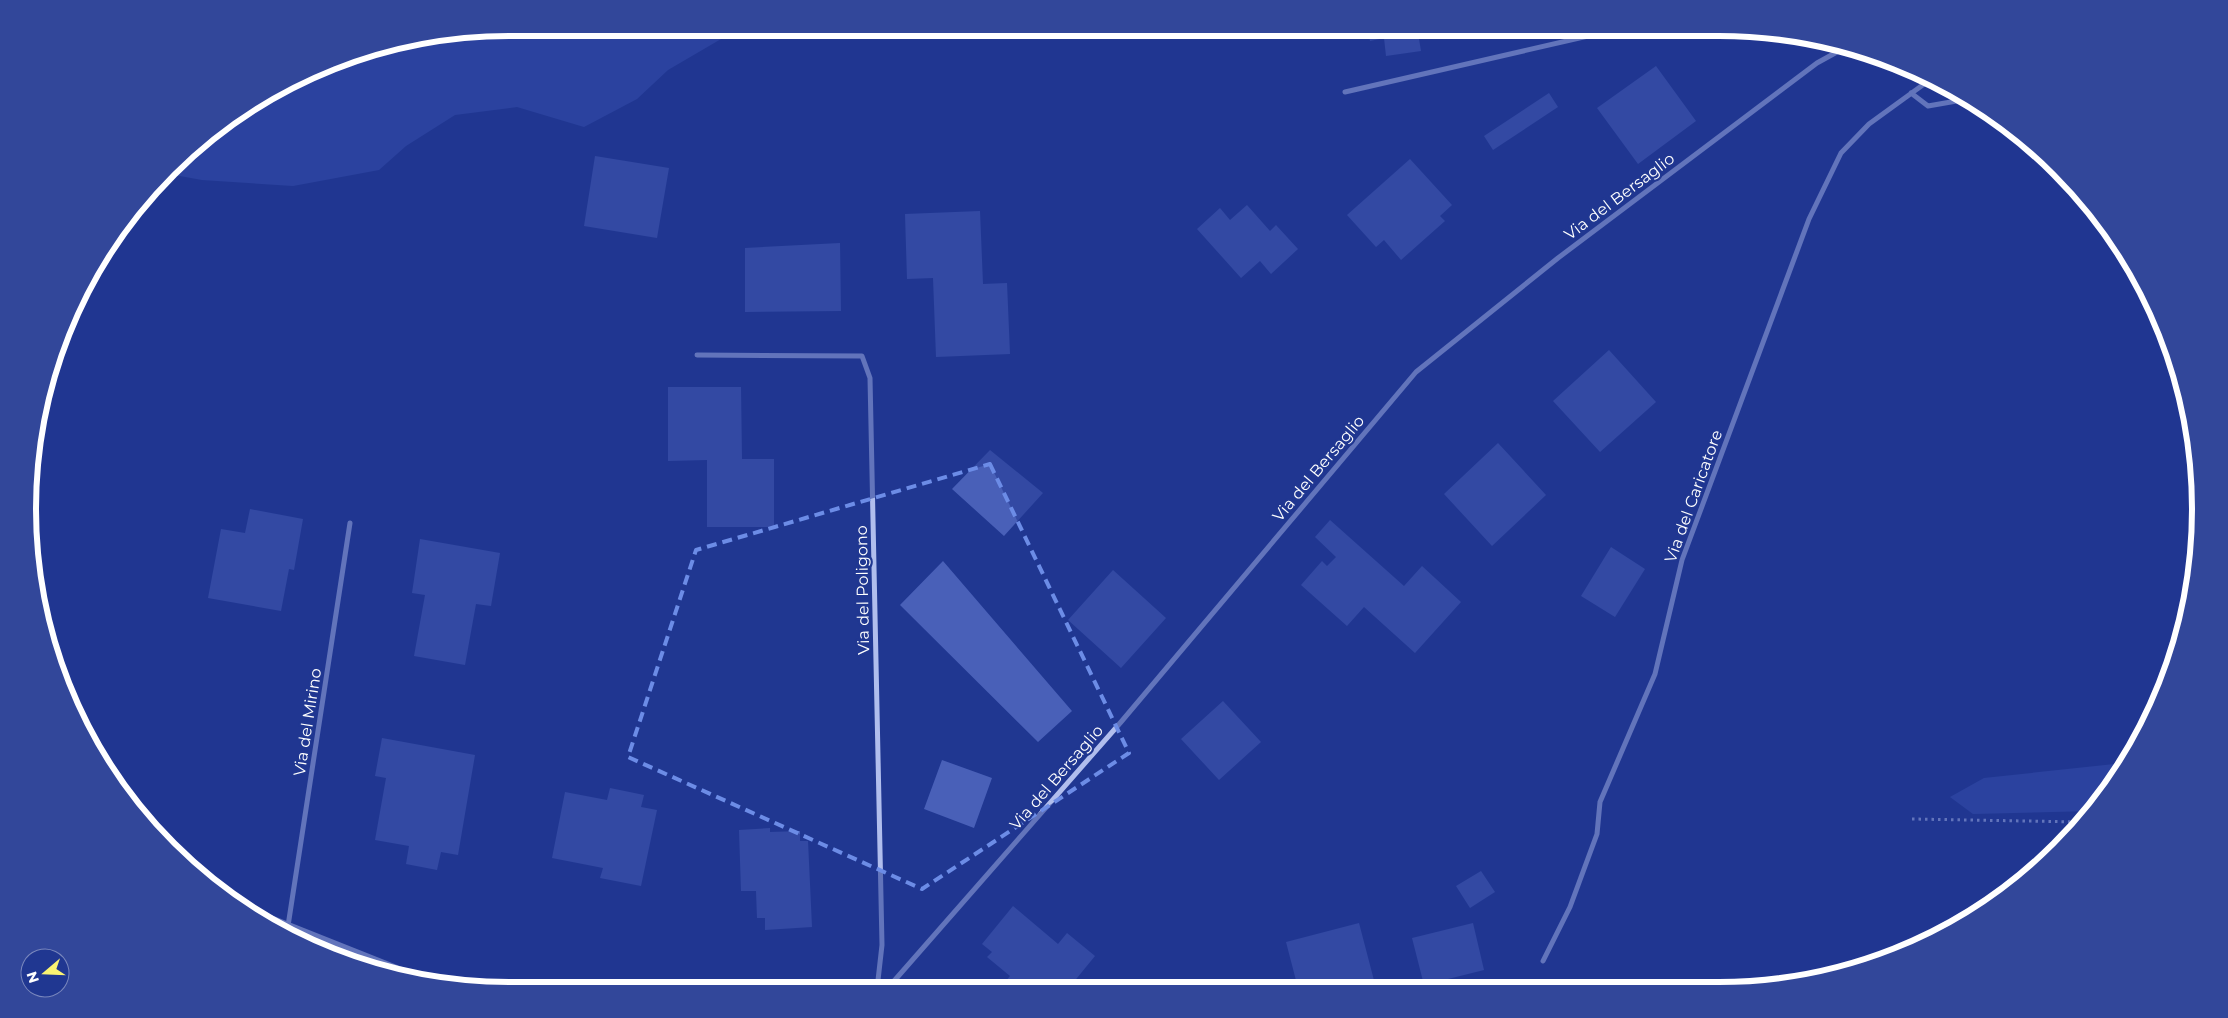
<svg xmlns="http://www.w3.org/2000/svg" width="2228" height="1018" font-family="Montserrat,sans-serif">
<rect width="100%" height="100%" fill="#203791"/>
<path fill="#3851af" d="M509 28H775L768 34 721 39 668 70 637 99 584 127 517 107 455 115 406 146 379 170 293 186 202 180 169 174 192 147 268 92 354 53Z
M2124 763 2101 802 2092 811 1973 814 1950 797 1984 778Z"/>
<path fill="#4960b8" d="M1368 28H1449V29L1418 33 1421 51 1386 56 1384 38 1370 41Z
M1656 66 1696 121 1638 164 1597 108Z
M1549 93 1558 107 1493 150 1484 136Z
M595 156 669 168 657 238 584 226Z
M1410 159 1452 205 1440 216 1445 221 1401 260 1384 240 1376 247 1347 215Z
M1247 205 1270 231 1276 225 1298 249 1271 274 1260 261 1241 278 1197 229 1220 208 1230 220Z
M980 211 983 284 1007 283 1010 354 936 357 933 278 907 279 905 214Z
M840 243 841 311 745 312V248Z
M1609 350 1656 402 1600 452 1553 401Z
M668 387H741L742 459H774V527H707V460L668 461Z
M1498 443 1546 495 1492 546 1444 494Z
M990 450 1043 493 1004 536 952 489Z
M250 509 303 519 294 570 289 569 281 611 208 598 221 529 245 533Z
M1330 520 1404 586 1422 566 1461 602 1415 653 1364 607 1347 626 1301 585 1322 561 1327 566 1336 557 1315 537Z
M420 539 500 553 491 606 476 604 465 665 414 656 425 595 412 593Z
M1611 547 1645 569 1615 617 1581 596Z
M943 561 1072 711 1038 742 900 605Z
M1113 570 1166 618 1121 668 1068 620Z
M1223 701 1261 742 1219 780 1181 739Z
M382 738 475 755 458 855 441 852 437 870 406 864 409 846 375 840 386 778 375 776Z
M942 760 992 778 974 828 924 809Z
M610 788 644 795 641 807 657 810 641 886 600 878 603 868 552 858 565 792 607 800Z
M770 828V832L800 831V841H808L812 927 765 930V918H757L756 891H741L739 830Z
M1481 871 1495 892 1470 908 1456 886Z
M1013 906 1058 944 1067 933 1095 956 1068 989H1015L1006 981 1010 976 987 957 992 952 982 944Z
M1359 923 1376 988H1298L1286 942Z
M1473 923 1484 970 1424 985 1412 938Z"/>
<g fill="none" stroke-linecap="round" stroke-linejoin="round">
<path stroke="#b1beed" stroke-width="3" stroke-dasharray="2.5 4" stroke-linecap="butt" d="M1912 819 2081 822"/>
<path stroke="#b1beed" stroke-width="5" d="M1345 92 1623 28
M1911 93 1928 106 1968 99
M697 355 862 356 870 378 882 945 877 989
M288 926 350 523
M1543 961 1570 907 1597 834 1600 802 1655 674 1682 560 1809 219 1841 153 1869 124 1931 79
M887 989 1121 722 1416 372 1558 258 1817 63 1846 47"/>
<path stroke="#b1beed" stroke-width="9" d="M269 919 430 983"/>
</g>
<path d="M0 0H2228V1018H0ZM990 464 1129 753 922 889 628 757 696 550Z" fill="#203791" fill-opacity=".55" fill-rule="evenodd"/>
<path fill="none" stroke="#6c8ce6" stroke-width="4" stroke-dasharray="10 6" stroke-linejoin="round" d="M990 464 1129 753 922 889 628 757 696 550Z"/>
<g text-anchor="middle" stroke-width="4.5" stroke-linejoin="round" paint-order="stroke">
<g font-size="16" fill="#fff" stroke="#203791">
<text transform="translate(1619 196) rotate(-37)" y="6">Via del Bersaglio</text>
<text transform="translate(1318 468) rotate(-50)" y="6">Via del Bersaglio</text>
<text transform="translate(1693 496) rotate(-70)" y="6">Via del Caricatore</text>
<text transform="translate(862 590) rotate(-91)" y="6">Via del Poligono</text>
<text transform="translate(307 722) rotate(-81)" y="6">Via del Mirino</text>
<text transform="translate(1056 777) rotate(-49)" y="6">Via del Bersaglio</text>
</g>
</g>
<path d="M0 0H2228V1018H0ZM509 36H1719A473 473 0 0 1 2192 509V509A473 473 0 0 1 1719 982H509A473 473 0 0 1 36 509V509A473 473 0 0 1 509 36Z" fill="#32479a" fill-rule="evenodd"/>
<path fill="none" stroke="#fff" stroke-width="6" d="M509 36H1719A473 473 0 0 1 2192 509V509A473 473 0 0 1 1719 982H509A473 473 0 0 1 36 509V509A473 473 0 0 1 509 36Z"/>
<g transform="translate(45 973) rotate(251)"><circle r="24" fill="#203791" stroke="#7987bd"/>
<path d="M0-4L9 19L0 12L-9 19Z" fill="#faf372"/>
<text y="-8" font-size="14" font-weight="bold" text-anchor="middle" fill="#ffffff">N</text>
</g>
</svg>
